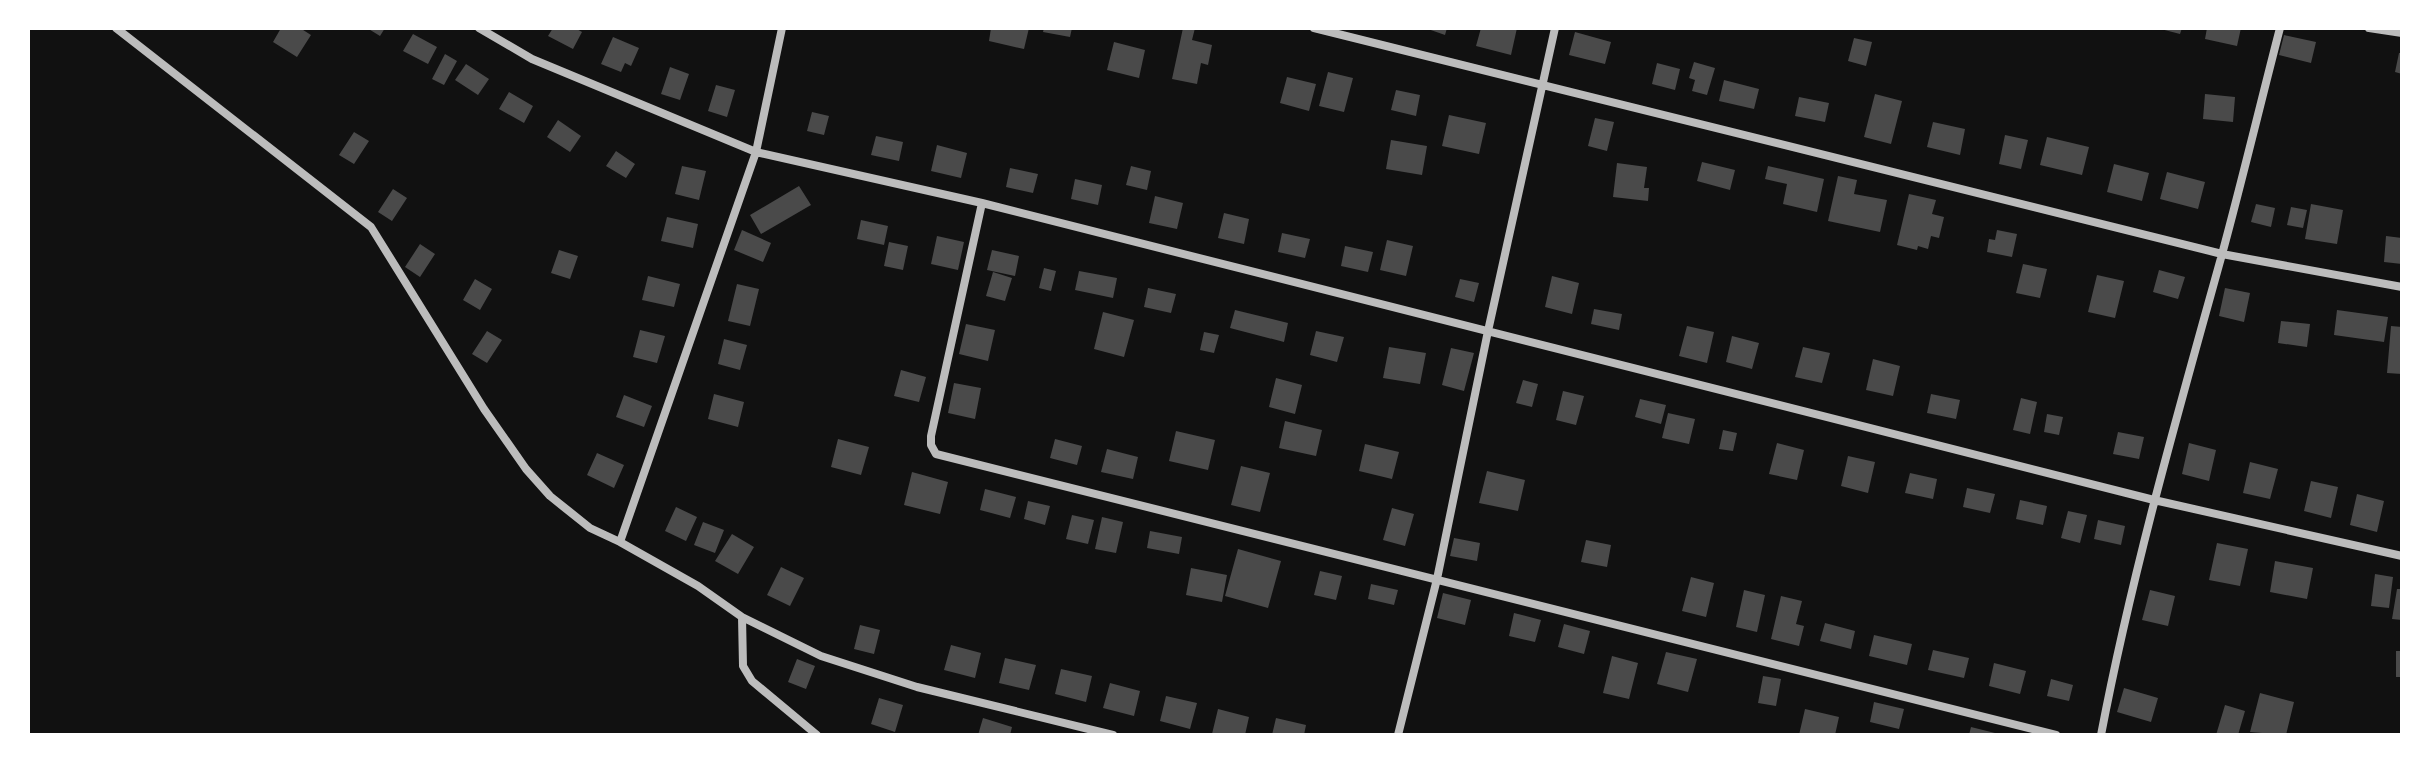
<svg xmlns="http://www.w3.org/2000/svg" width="2430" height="763" font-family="'Fira Sans Condensed',sans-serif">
<rect width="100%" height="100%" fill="#111"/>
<path fill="#4a4a4a" d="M281 28H300L311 35 297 57 273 42Z
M367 28H385L380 36Z
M553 28H575L582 32 573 49 548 36Z
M991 28H1029L1024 49 989 41Z
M1044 28H1072L1070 37 1043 32Z
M1183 28H1195L1192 40 1212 45 1208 65 1201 63 1197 84 1172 79Z
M1425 28H1447L1445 35Z
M1481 28H1517L1511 55 1476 46Z
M2157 28H2182L2180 34Z
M2207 28H2241L2237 46 2205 39Z
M1575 32 1611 42 1605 64 1569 55Z
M413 34 437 47 428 64 403 51Z
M2284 35 2316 42 2311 63 2279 55Z
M613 37 639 48 631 66 625 63 621 72 601 64Z
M1854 38 1872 42 1866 66 1848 61Z
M1114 42 1145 50 1139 78 1107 70Z
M2399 53H2402V74L2395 72Z
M445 54 457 61 444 85 432 79Z
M1694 62 1715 68 1707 95 1692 91 1695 80 1689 78Z
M1657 63 1680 69 1675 90 1652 84Z
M466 64 489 79 478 95 455 80Z
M670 67 689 74 680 100 661 94Z
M1328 72 1353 78 1344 112 1319 106Z
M1287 77 1316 84 1309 111 1280 103Z
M1724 80 1759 89 1754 109 1719 101Z
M716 85 735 90 727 117 708 111Z
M1396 90 1420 95 1416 116 1391 110Z
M509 92 533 106 524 123 499 109Z
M1875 94 1902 101 1891 144 1864 137Z
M2205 94 2235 97 2233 122 2203 119Z
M1799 97 1829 103 1825 122 1795 116Z
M812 112 829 116 824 135 807 131Z
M1449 115 1486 123 1479 154 1442 146Z
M1595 118 1614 122 1607 151 1588 146Z
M558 120 581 136 570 152 547 137Z
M1933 122 1965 129 1960 155 1927 147Z
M354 132 369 141 354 164 339 155Z
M2005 135 2028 140 2021 169 1999 164Z
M876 136 903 142 899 161 871 155Z
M2047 137 2089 147 2082 175 2040 165Z
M1391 140 1427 146 1422 175 1386 169Z
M937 145 967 153 961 178 931 171Z
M616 151 635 164 626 178 606 166Z
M1702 162 1735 170 1730 190 1697 181Z
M1617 163 1647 167 1644 188H1649L1648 201 1613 197Z
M2114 164 2149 173 2142 201 2107 192Z
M682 166 706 171 699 200 675 194Z
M1131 166 1151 171 1147 190 1126 185Z
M1768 166 1824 179 1817 212 1783 204 1787 184 1765 179Z
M1010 168 1038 174 1033 193 1006 187Z
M2167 172 2205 182 2198 209 2160 199Z
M1838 176 1857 180 1854 194 1887 200 1880 232 1828 221Z
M1075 179 1102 185 1098 205 1071 199Z
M799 186 811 205 761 234 750 215Z
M393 189 407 198 392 221 378 212Z
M1909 194 1936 200 1932 214 1944 217 1939 238 1931 236 1928 249 1918 246 1917 250 1897 245Z
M1155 196 1183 203 1177 229 1149 223Z
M2256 204 2275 208 2271 227 2251 222Z
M2311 204 2343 210 2337 244 2305 239Z
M2291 207 2307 210 2303 228 2287 225Z
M1224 213 1249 219 1244 244 1218 238Z
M667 217 698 224 693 248 661 241Z
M861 220 888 226 884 245 857 239Z
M742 230 771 243 763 262 734 250Z
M1997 230 2017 234 2012 257 1987 252 1989 239 1995 240Z
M1282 233 1310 239 1305 258 1278 252Z
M937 236 964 242 958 270 931 264Z
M2386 236 2402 238V264L2384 262Z
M1387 240 1413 246 1406 276 1380 270Z
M889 242 908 246 903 270 884 266Z
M420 244 435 254 420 277 405 267Z
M1345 246 1373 252 1368 272 1341 266Z
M559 250 578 256 570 279 551 273Z
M992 250 1019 256 1015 276 987 270Z
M2023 264 2047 269 2040 298 2016 293Z
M1044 268 1056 271 1051 291 1039 288Z
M2159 270 2185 277 2178 299 2153 292Z
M1079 271 1117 278 1113 298 1075 290Z
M993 272 1012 278 1005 301 986 296Z
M2097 275 2124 281 2115 318 2088 312Z
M648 276 680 284 674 307 642 300Z
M1552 276 1579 283 1572 314 1545 307Z
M475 279 492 289 480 310 463 300Z
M1460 279 1479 283 1474 302 1455 297Z
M737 284 759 289 750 326 728 321Z
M1148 288 1176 294 1171 313 1144 307Z
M2225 288 2250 293 2244 322 2219 316Z
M1594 309 1622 314 1619 330 1591 324Z
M1235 310 1288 323 1284 342 1230 328Z
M2337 310 2388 317 2384 342 2334 335Z
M1103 312 1134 320 1124 357 1094 349Z
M2281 321 2310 324 2307 347 2278 343Z
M966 324 995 330 988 361 959 354Z
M1687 326 1714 332 1707 363 1679 356Z
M2391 326 2402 327V374L2387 373Z
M640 330 665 336 657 363 633 357Z
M487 331 502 340 487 363 472 354Z
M1316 331 1344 337 1337 362 1310 355Z
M1204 332 1219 335 1214 353 1200 350Z
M1732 336 1759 343 1752 369 1726 362Z
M724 339 747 345 740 370 718 364Z
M1389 347 1426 353 1420 384 1383 378Z
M1803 347 1830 353 1822 383 1795 377Z
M1451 348 1474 353 1464 391 1442 385Z
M1873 359 1900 366 1893 396 1866 390Z
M901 370 926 377 919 402 894 396Z
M1276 378 1302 385 1295 414 1269 407Z
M1523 380 1538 384 1532 407 1516 403Z
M954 383 981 388 975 419 948 413Z
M1563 391 1584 396 1576 425 1556 420Z
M714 394 744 402 738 427 708 419Z
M1931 394 1960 400 1956 419 1927 413Z
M624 395 652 406 644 427 616 417Z
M2021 398 2037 402 2030 434 2013 430Z
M1640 399 1666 405 1661 424 1635 417Z
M1668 413 1695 419 1689 444 1662 438Z
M2047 414 2063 417 2059 435 2044 432Z
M1285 421 1322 430 1316 456 1279 448Z
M1723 430 1737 433 1733 451 1719 449Z
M1176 431 1215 440 1208 470 1169 461Z
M2118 432 2144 437 2139 459 2113 454Z
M838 439 869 447 861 475 831 467Z
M1055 439 1082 446 1077 465 1050 458Z
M1777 443 1804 450 1797 480 1769 474Z
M2189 443 2216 450 2209 481 2182 474Z
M1365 444 1399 452 1392 479 1359 471Z
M1107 449 1138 457 1133 479 1101 472Z
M597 453 624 465 614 488 587 475Z
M1848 456 1875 462 1868 493 1841 486Z
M2250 462 2278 469 2270 499 2243 493Z
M1241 466 1270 473 1260 512 1231 505Z
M1487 471 1525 480 1518 511 1479 503Z
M912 472 948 482 940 514 904 505Z
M1910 473 1937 479 1933 499 1905 493Z
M2311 481 2338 487 2331 518 2304 511Z
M1967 488 1995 494 1990 513 1963 507Z
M985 489 1016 497 1010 518 980 510Z
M2357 494 2384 501 2377 532 2350 525Z
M2020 500 2047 506 2043 525 2016 519Z
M1028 501 1050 506 1045 525 1024 519Z
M676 507 697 517 686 541 665 531Z
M1392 508 1414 514 1405 546 1383 540Z
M2068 511 2087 515 2080 543 2061 538Z
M1072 515 1094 520 1088 544 1066 539Z
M1102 517 1123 522 1116 553 1095 549Z
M2098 520 2125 526 2121 545 2094 539Z
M703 522 724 530 715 553 694 545Z
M1150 531 1182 537 1179 554 1147 548Z
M732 534 754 547 738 574 715 561Z
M1454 538 1480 543 1477 561 1450 556Z
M1586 540 1611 545 1607 567 1581 562Z
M2217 543 2248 549 2240 586 2209 580Z
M1238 549 1281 561 1268 608 1225 596Z
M2275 561 2313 568 2307 599 2270 592Z
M781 567 804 578 790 606 767 595Z
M1191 568 1227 575 1222 602 1186 595Z
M1320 571 1342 576 1336 600 1314 595Z
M2375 574 2393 577 2389 608 2371 606Z
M1691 577 1714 583 1706 617 1682 611Z
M1371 584 1398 590 1394 605 1368 599Z
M2397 589H2402V620L2392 619Z
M1744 590 1765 595 1757 632 1736 627Z
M2150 590 2175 596 2168 626 2142 620Z
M1443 593 1471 600 1465 625 1437 618Z
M1781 596 1802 601 1796 624 1804 626 1799 646 1771 639Z
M1514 613 1541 620 1535 642 1509 636Z
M1825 623 1855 631 1851 649 1820 641Z
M1564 624 1590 631 1584 654 1558 647Z
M860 625 880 630 874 654 854 649Z
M1874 635 1912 644 1907 665 1869 656Z
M951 645 981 653 975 678 944 670Z
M1933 650 1969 658 1964 678 1928 670Z
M2396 651H2402V677H2396Z
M1666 652 1697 659 1688 692 1657 684Z
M1612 656 1638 663 1629 699 1603 693Z
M1005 658 1036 665 1029 690 999 683Z
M797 659 815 666 806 689 788 682Z
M1994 663 2026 671 2020 694 1989 686Z
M1061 669 1092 676 1086 702 1055 694Z
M1763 676 1781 679 1776 706 1758 703Z
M2051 679 2073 685 2069 701 2047 696Z
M1110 683 1140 691 1134 716 1103 708Z
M2124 688 2158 698 2151 722 2117 712Z
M2260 693 2294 702 2286 735 2250 732Z
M1166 696 1197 703 1190 729 1160 721Z
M879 698 903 705 895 732 871 724Z
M1874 702 1904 709 1899 729 1870 722Z
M2225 705 2245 711 2238 735H2216Z
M1218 709 1249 717 1245 735 1212 734Z
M1805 709 1839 717 1835 735H1799Z
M983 718 1012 727 1010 735H978Z
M1276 718 1306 725 1304 735H1272Z
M1971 727 1999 734 1998 735H1969Z"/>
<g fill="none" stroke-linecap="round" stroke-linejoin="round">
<path stroke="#bcbcbc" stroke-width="8" d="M116 28 371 227 484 409 526 469 550 496 590 528 620 542 698 586 742 617 743 666 752 681 817 735
M479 28 532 59 756 152 982 203 2154 500 2402 556
M1314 28 2222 254 2402 287
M2369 28 2402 33
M982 203 931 436V445L936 454 2056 735
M620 542 756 152 782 28
M742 617 821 656 917 687 1113 735
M1398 735 1437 579 1488 331 1555 28
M2101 735C2132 573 2177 416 2221 258 2242 181 2260 105 2280 28"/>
</g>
<rect width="2430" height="763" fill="none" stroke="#ffffff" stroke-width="60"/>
</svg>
